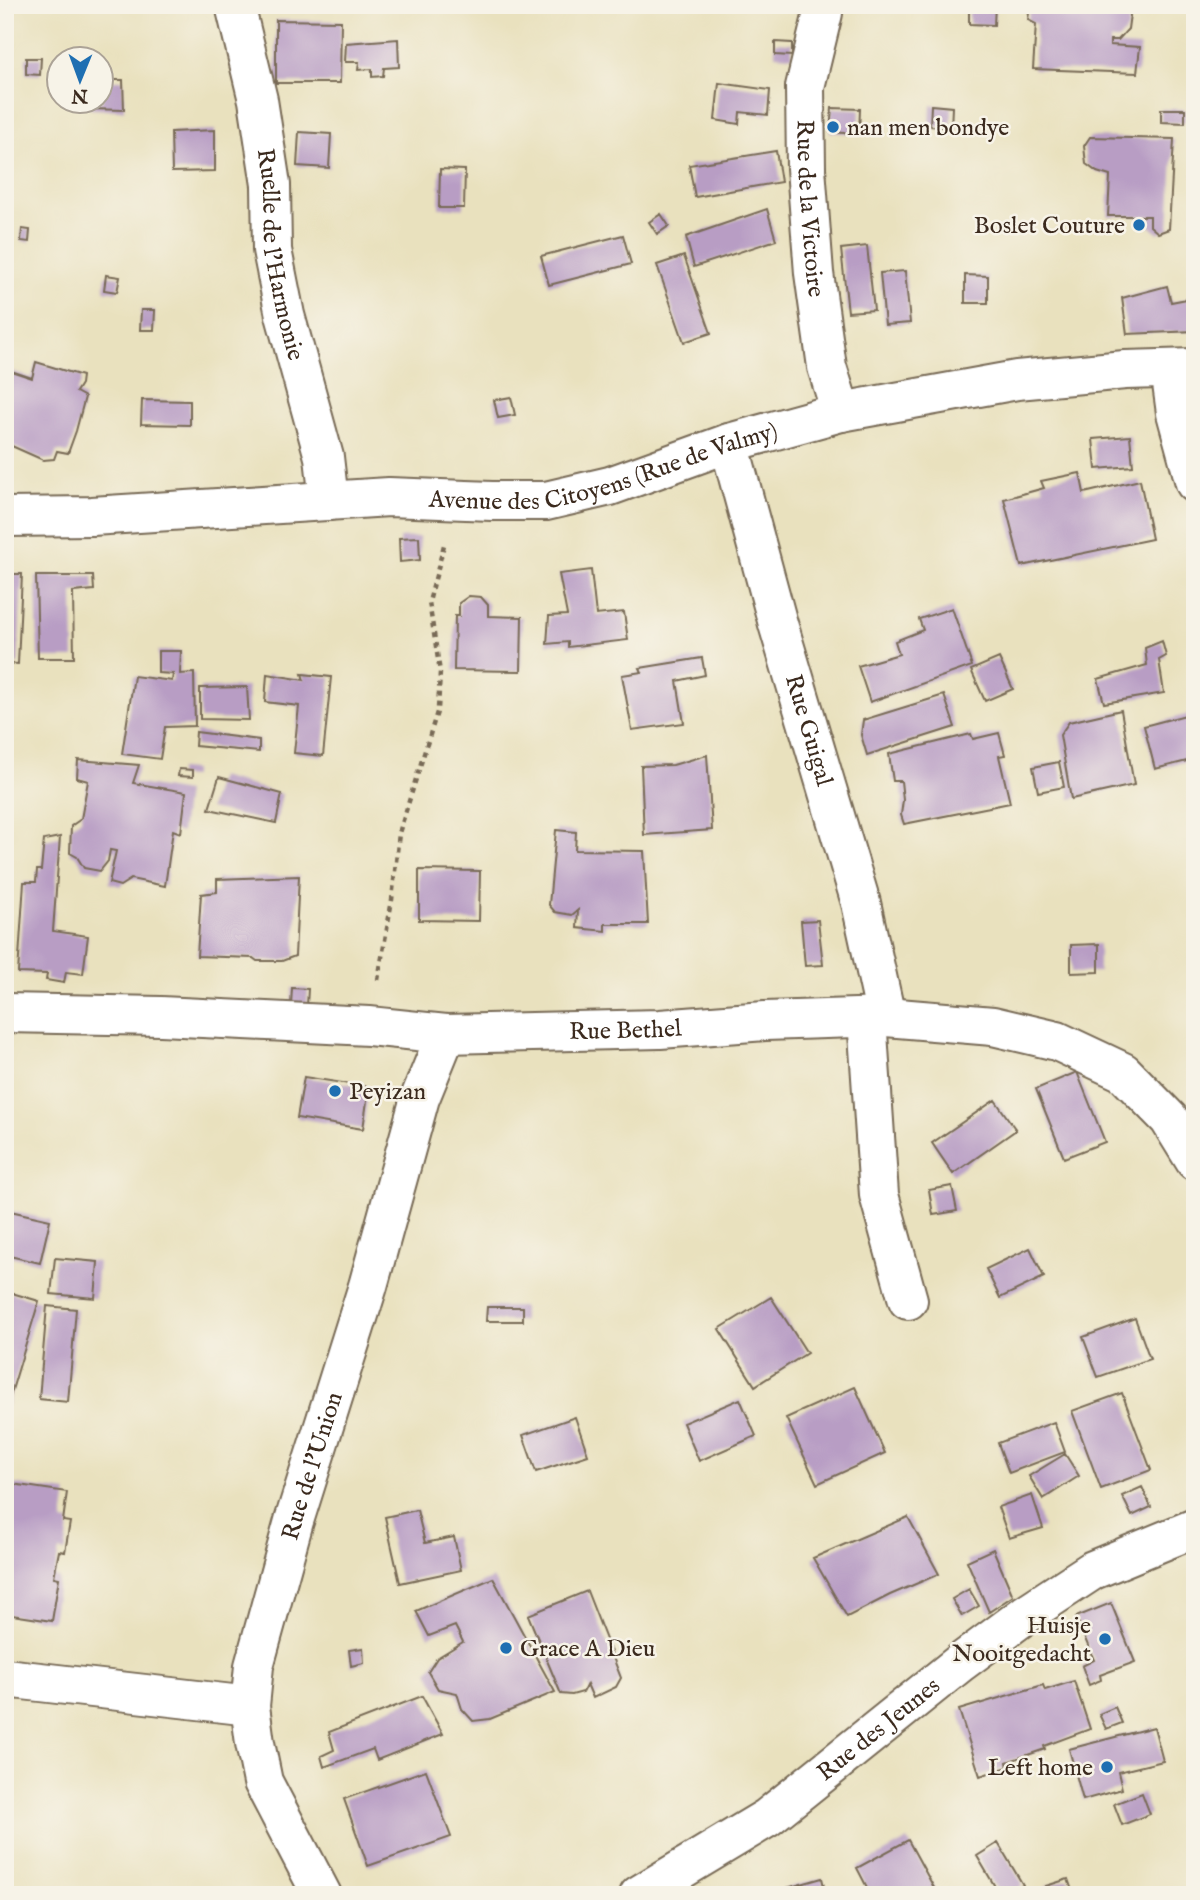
<svg xmlns="http://www.w3.org/2000/svg" width="1200" height="1900" font-family="'IM FELL English',serif">
<rect width="100%" height="100%" fill="#f7f3e8"/>
<filter id="ink" filterUnits="userSpaceOnUse"><feTurbulence type="fractalNoise" baseFrequency=".0143" numOctaves="2"/><feDisplacementMap in="SourceGraphic" scale="14" xChannelSelector="R" yChannelSelector="G"/><feConvolveMatrix kernelMatrix="1 2 1 2 8 2 1 2 1" color-interpolation-filters="sRGB"/></filter>
<filter id="wash" filterUnits="userSpaceOnUse"><feTurbulence type="fractalNoise" baseFrequency=".00686" numOctaves="4" result="noise"/><feDisplacementMap in="SourceGraphic" scale="28" xChannelSelector="R" yChannelSelector="G"/><feGaussianBlur stdDeviation="1.57" result="paint"/><feColorMatrix in="noise" values="0 0 0 0 0 0 0 0 0 0 0 0 0 0 0 0 0 1.4 0 .05"/><feComposite in="paint" operator="in"/></filter>
<g filter="url(#wash)">
<rect width="100%" height="100%" fill="#e9e1be"/>
<g id="blocks">
<path fill="#b89dc4" d="M969 5H995L994 25 969 24Z
M1030 5H1122L1130 14 1128 29 1118 40H1110V45L1140 47 1137 73 1033 69 1036 24 1028 20Z
M276 20 341 21 340 83H276Z
M398 39 399 67 384 68 383 76 372 77V69L358 70 359 62H345L346 43Z
M775 42 792 43V56L775 55Z
M26 58H41L40 75 26 74Z
M102 80H123L124 110 90 109 89 102H102Z
M719 83 770 90 768 115 740 112 739 124 715 120Z
M931 105 952 107 951 128 930 126Z
M832 108 860 109 859 134 830 132Z
M1161 109H1185V123L1161 122Z
M215 130V171L172 172 171 132Z
M299 132 331 134 329 168 297 166Z
M1090 137 1174 139 1169 229 1158 233 1150 226V216H1108L1110 176 1097 172 1086 164 1084 146Z
M776 151 781 182 695 197 689 165Z
M440 169 465 170 464 208H439Z
M767 209 776 240 694 267 686 237Z
M661 214 669 226 657 234 649 222Z
M22 229 30 230 29 242 21 241Z
M623 235 631 264 549 285 541 256Z
M867 246 874 310 848 312 841 249Z
M684 256 711 333 684 342 657 265Z
M905 271 910 323 885 325 880 273Z
M106 275 120 277 117 292 104 290Z
M965 275 988 276V303H965Z
M1167 286 1171 302 1192 298 1195 331 1127 334 1122 298Z
M141 310H155L154 330H140Z
M36 362 82 376 81 384 76 392 85 397 76 431 68 453 57 451 54 459 43 460 5 443V369L32 378Z
M511 397 515 415 498 418 494 400Z
M142 400 190 401V425L141 424Z
M1130 436 1133 466 1096 469 1093 439Z
M1080 473 1084 493 1140 480 1152 539 1021 566 1004 499 1044 488 1041 481Z
M419 537 420 560 400 562 399 538Z
M591 570 596 615 624 612 628 640 568 647V642L547 644 549 616 567 615 559 574Z
M5 574H22L18 664 5 663Z
M36 576H93L94 590 73 592 74 658H38Z
M469 596 481 597 488 605V616L522 617 521 671 454 670 455 616H459V603Z
M952 608 972 666 870 702 858 666 899 654 895 641 923 630 919 619Z
M1162 641 1166 656 1159 660 1164 693 1104 703 1098 679 1147 665 1145 648Z
M158 651H181L180 674 194 673 195 726 165 727 160 759 122 754 134 676 172 681 173 674 158 673Z
M702 658 705 675 677 681 684 723 632 730 622 675 642 672 640 668Z
M999 658 1013 689 985 701 971 670Z
M267 674 304 680 302 674 331 677 323 756 294 753 299 706 265 702Z
M247 687 249 720 200 719V688Z
M944 695 955 727 867 755 861 735 863 720Z
M1121 710 1134 785 1071 799 1060 735 1069 722Z
M1193 713 1195 759 1155 769 1144 726Z
M196 732 259 740V752L195 746Z
M999 733 1005 755 999 756 1010 803 904 824 901 815 903 800 901 781H893L889 754 971 734 973 739Z
M707 755 712 830 644 835 641 766 673 765Z
M78 760 139 765 133 783 186 792 181 833 173 830 165 886 131 879 120 886 109 883 116 851 110 850 108 861 100 871 84 868 77 857 70 853 71 826 81 819 88 781 77 778Z
M1059 762 1064 787 1038 792 1033 767Z
M179 769 193 770V777L178 776Z
M219 777 282 794 276 823 209 809Z
M556 830 576 832 575 850 644 851 648 924H605V931L577 928 578 910 572 915 555 912 549 905Z
M60 837 53 931 88 936 83 974 66 972 64 983 46 980 47 974 18 973 24 882H36L37 870H41L44 840Z
M419 870 480 871 479 921 419 920Z
M299 876 295 956 282 961H257L253 958 197 956 201 894 217 892V879Z
M818 920 823 965 805 966 801 921Z
M1099 944V972L1071 973V945Z
M292 988 308 989 307 1006 291 1005Z
M1077 1072 1105 1142 1064 1158 1036 1089Z
M304 1077 369 1087 363 1129 297 1118Z
M995 1100 1016 1130 953 1174 932 1143Z
M952 1186 957 1211 933 1215 929 1190Z
M6 1210 50 1220 40 1263 5 1255Z
M1030 1248 1044 1277 1000 1298 986 1269Z
M55 1258 98 1262 95 1298 51 1294Z
M5 1291 39 1301 6 1410H5Z
M771 1297 807 1353 755 1386 719 1329Z
M47 1306 76 1309 68 1402 39 1399Z
M487 1307H523V1321H486Z
M1135 1318 1150 1359 1098 1377 1083 1337Z
M855 1387 885 1453 817 1484 786 1418Z
M1122 1393 1151 1470 1101 1489 1072 1411Z
M740 1399 756 1436 699 1461 683 1423Z
M575 1417 588 1455 536 1472 523 1435Z
M1054 1422 1065 1452 1009 1473 998 1443Z
M1065 1454 1079 1476 1043 1499 1029 1476Z
M5 1483 67 1492 63 1521 70 1522 65 1552 59 1551 54 1577 59 1578 52 1621 5 1614Z
M1142 1487 1151 1507 1132 1516 1122 1496Z
M1032 1495 1043 1528 1009 1538 998 1507Z
M417 1510 425 1543 454 1537 461 1570 400 1583 385 1517Z
M908 1517 939 1574 890 1595 847 1617 813 1558Z
M993 1549 1013 1596 989 1612 967 1561Z
M493 1578 555 1692 490 1719 473 1721 462 1709 457 1693 438 1689 428 1672 437 1658 463 1642 455 1626 429 1636 416 1611Z
M969 1589 979 1606 962 1616 952 1599Z
M587 1591 621 1678 616 1687 593 1698 587 1684 583 1692 572 1695 561 1694 528 1615Z
M1111 1603 1135 1662 1100 1675 1101 1680 1089 1685 1082 1666 1094 1660 1076 1617Z
M363 1648 364 1663 351 1666 349 1650Z
M1074 1681 1090 1729 1044 1746 1045 1749 1007 1762 1008 1767 980 1776 959 1710 1043 1685 1045 1690Z
M422 1696 443 1734 377 1760 373 1749 324 1767 321 1756 334 1750 329 1732Z
M1115 1707 1122 1723 1106 1729 1099 1714Z
M1154 1727 1163 1761 1118 1772 1122 1789 1083 1800 1069 1749Z
M426 1770 451 1837 368 1866 344 1799Z
M1142 1793 1150 1814 1122 1825 1114 1804Z
M908 1840 938 1895H871L857 1868Z
M998 1843 1023 1885 1006 1895H1000L977 1856Z
M822 1878 826 1895H769L787 1888Z
M1068 1879 1073 1893 1049 1895 1046 1886Z"/>
</g>
</g>
<g filter="url(#ink)">
<use href="#blocks" fill-opacity="0" stroke="#786a56" stroke-width="2"/>
<g fill="none" stroke-linecap="round" stroke-linejoin="round">
<defs>
<g id="minor">
<path id="s1" d="M235 5 258 100 271 185 272 250 285 315 324 457 329 501"/>
<path id="s2" d="M821 5 823 13 805 87 806 168 814 273 827 367 841 412"/>
<path d="M1170 369 1176 413 1195 483"/>
<path id="s3" d="M729 443 778 624 861 903 886 1017"/>
<path id="s4" d="M5 517 92 516 389 497 492 501H546L610 486 729 443 841 412 1017 380 1125 370 1195 368"/>
<path id="s5" d="M5 1013 161 1016 369 1026 446 1034 660 1029 765 1021 886 1017 993 1026 1057 1041 1123 1072 1169 1119 1195 1161"/>
<path d="M867 1018 879 1195 908 1300"/>
<path d="M5 1678 250 1706"/>
<path id="s6" d="M322 1895 263 1782 255 1743 250 1706 254 1666 294 1521 368 1286 420 1098 446 1034"/>
<path id="s7" d="M639 1895 767 1818 960 1663 1026 1614 1093 1570 1195 1528"/>
</g>
</defs>
<use href="#minor" stroke="#786a56" stroke-width="42"/>
<path stroke="#786a56" stroke-width="4.5" stroke-dasharray="5 5" stroke-linecap="butt" d="M378 980 392 900 399 833 438 709 440 672 429 602 444 545"/>
<use href="#minor" stroke="#fff" stroke-width="38"/>
</g>
</g>
<g fill="#1f6fb2" stroke="#f7f3e8" stroke-width="2.5">
<circle cx="833" cy="127" r="7"/>
<circle cx="1139" cy="225" r="7"/>
<circle cx="335" cy="1091" r="7"/>
<circle cx="1105" cy="1639" r="7"/>
<circle cx="506" cy="1648" r="7"/>
<circle cx="1107" cy="1767" r="7"/>
</g>
<g text-anchor="middle" stroke-width="5" stroke-linejoin="round" paint-order="stroke">
<g font-size="24" fill="#3b2a1e" stroke="#f7f3e8" text-anchor="start">
<text x="847" y="135">nan men bondye</text>
<text x="1125" y="233" text-anchor="end">Boslet Couture</text>
<text x="349" y="1099">Peyizan</text>
<text x="1091" y="1633" text-anchor="end">Huisje<tspan x="1091" dy="28">Nooitgedacht</tspan></text>
<text x="520" y="1656">Grace A Dieu</text>
<text x="1093" y="1775" text-anchor="end">Left home</text>
</g>
<g font-size="24" fill="#3b2a1e" stroke="#f7f3e8">
<text dy="8" stroke="none"><textPath href="#s2" startOffset="206">Rue de la Victoire</textPath></text>
<text dy="8" stroke="none"><textPath href="#s1" startOffset="254">Ruelle de l'Harmonie</textPath></text>
<text dy="8" stroke="none"><textPath href="#s4" startOffset="604">Avenue des Citoyens (Rue de Valmy)</textPath></text>
<text dy="8" stroke="none"><textPath href="#s3" startOffset="298">Rue Guigal</textPath></text>
<text dy="8" stroke="none"><textPath href="#s5" startOffset="621">Rue Bethel</textPath></text>
<text dy="8" stroke="none"><textPath href="#s6" startOffset="453">Rue de l'Union</textPath></text>
<text dy="8" stroke="none"><textPath href="#s7" startOffset="292">Rue des Jeunes</textPath></text>
</g>
</g>
<rect width="1200" height="1900" fill="none" stroke="#f7f3e8" stroke-width="28"/>
<g transform="translate(80 80) rotate(181)"><circle r="33" fill="#f7f3e8" stroke="#aca397" stroke-width="2"/>
<path d="M0-5L12 26L0 18L-12 26Z" fill="#1f6fb2"/>
<text y="-10" font-size="19" font-weight="bold" text-anchor="middle" fill="#3b2a1e">N</text>
</g>
</svg>
